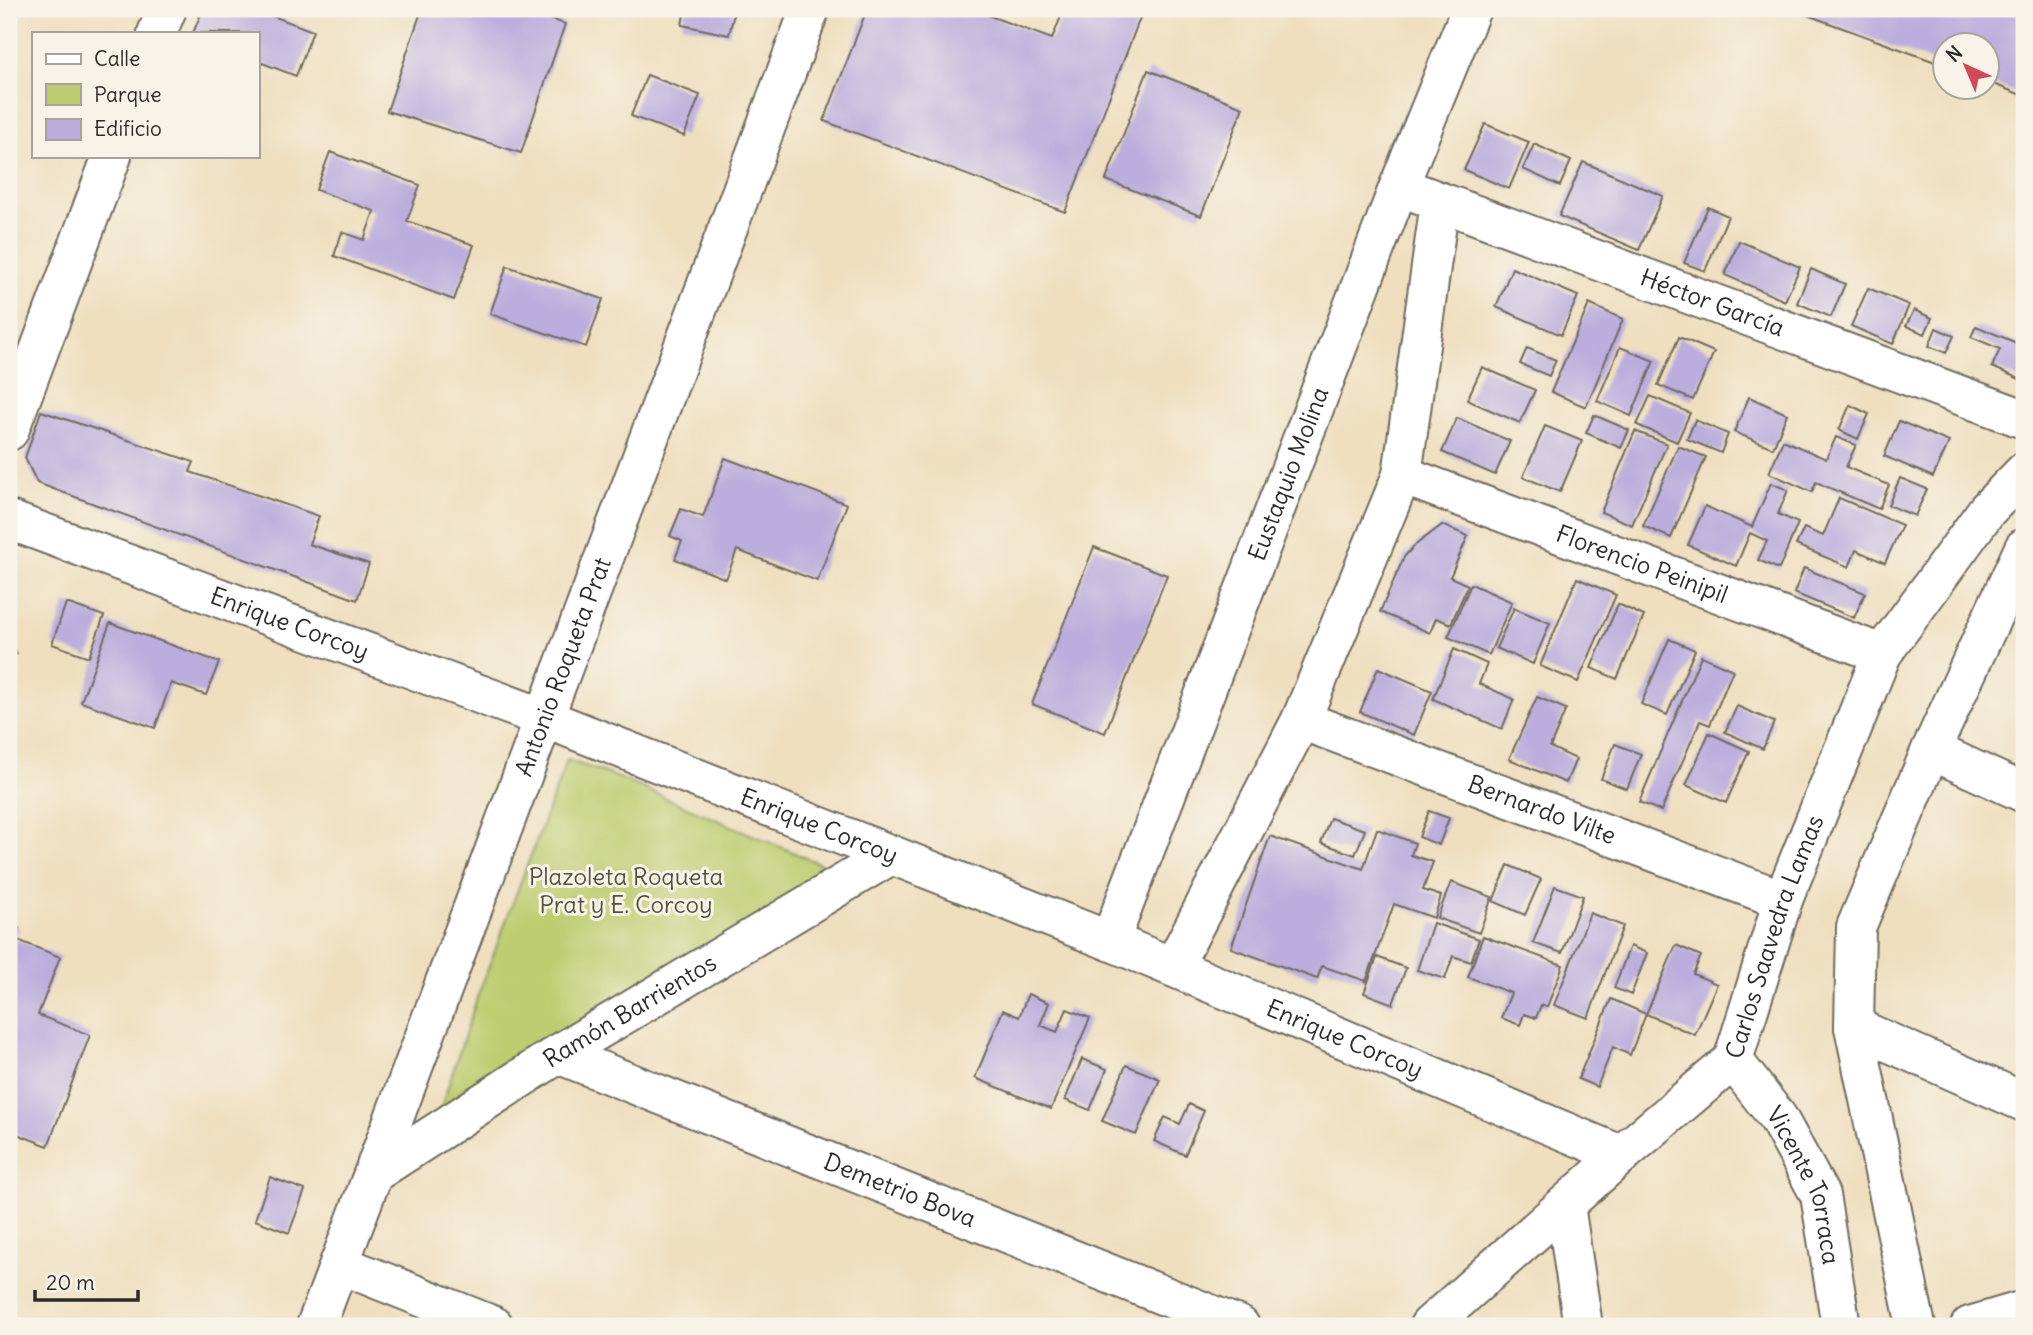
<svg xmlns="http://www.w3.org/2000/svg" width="2033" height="1335" font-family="Delius,sans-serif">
<rect width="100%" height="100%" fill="#f7f3e8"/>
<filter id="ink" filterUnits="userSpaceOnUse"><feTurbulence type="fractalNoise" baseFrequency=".0143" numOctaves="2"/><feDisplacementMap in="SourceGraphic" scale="14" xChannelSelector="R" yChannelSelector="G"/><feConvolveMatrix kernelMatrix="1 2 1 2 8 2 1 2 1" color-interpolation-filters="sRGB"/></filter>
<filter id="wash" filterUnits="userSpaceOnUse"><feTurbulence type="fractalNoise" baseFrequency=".00686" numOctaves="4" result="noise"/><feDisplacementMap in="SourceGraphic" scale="28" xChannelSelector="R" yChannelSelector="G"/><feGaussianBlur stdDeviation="1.57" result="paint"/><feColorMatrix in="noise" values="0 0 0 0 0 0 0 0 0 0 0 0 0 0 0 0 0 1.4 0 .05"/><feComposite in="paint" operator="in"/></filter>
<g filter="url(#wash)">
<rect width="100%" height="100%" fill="#efdfbf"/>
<path fill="#bdcd70" stroke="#747c4e" stroke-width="2" d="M567 760 614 776 851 877 437 1120 478 995Z"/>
<g id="blocks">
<path fill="#bbaddd" d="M203 9H254L313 31 296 76 257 61V33H193Z
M422 9H522L565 24 521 153 387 111Z
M685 9H735L729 35 682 25Z
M867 9H971L1052 39 1064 9 1143 10 1065 212 824 121Z
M1791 9H2024V96L1988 82V46H1946V66Z
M1148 70 1243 107 1201 216 1106 180Z
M647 75 700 95 684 136 631 116Z
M1485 124 1529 142 1509 189 1464 170Z
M1534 144 1571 161 1560 186 1523 169Z
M330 152 420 185 407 221 474 245 454 300 334 256 342 232 364 240 374 211 316 190Z
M1583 162 1663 196 1639 250 1559 216Z
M1708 207 1728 216 1705 271 1684 263Z
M1739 241 1800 267 1785 301 1725 275Z
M507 266 603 299 586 347 490 314Z
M1512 268 1578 296 1561 335 1496 307Z
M1811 269 1845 284 1831 317 1797 303Z
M1868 288 1909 305 1893 344 1851 326Z
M1589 304 1623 319 1586 407 1551 392Z
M1914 310 1932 318 1925 334 1906 326Z
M1976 326 2024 346V381L1992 367 2000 349 1971 337Z
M1936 328 1954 336 1946 353 1929 346Z
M1679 337 1714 352 1693 400 1658 385Z
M1620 347 1654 361 1631 416 1597 401Z
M1527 348 1556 360 1549 376 1520 364Z
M1482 367 1535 390 1520 423 1467 400Z
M1650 396 1690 413 1677 442 1637 425Z
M1749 397 1787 414 1773 448 1734 432Z
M1850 405 1869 414 1858 439 1839 430Z
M41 411 194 462 190 472 319 516 309 544 369 564 357 600 37 483 25 458Z
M1594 415 1629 430 1621 448 1586 433Z
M1457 418 1510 441 1495 475 1442 452Z
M1695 420 1728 434 1721 453 1687 439Z
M1899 421 1949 442 1933 477 1884 456Z
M1545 426 1582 441 1560 492 1523 477Z
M1635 431 1667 444 1632 525 1601 512Z
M1836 437 1856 445 1846 467 1889 485 1879 509 1816 482 1812 492 1769 473 1783 440 1826 459Z
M1678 446 1706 457 1671 538 1643 526Z
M725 458 847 504 817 581 737 550 726 579 675 559 682 541 670 536 681 509 703 517Z
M1900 478 1927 489 1915 516 1888 505Z
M1771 483 1788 490 1778 514 1798 523 1779 569 1758 560 1767 541 1750 533 1736 566 1688 545 1705 506 1752 527Z
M1839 498 1902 525 1885 563 1856 550 1849 567 1796 545 1804 528 1823 536Z
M1442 525 1468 536 1450 577 1468 585 1451 624 1436 618 1430 633 1380 612 1404 557 1414 546Z
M1094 547 1167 575 1105 733 1032 704Z
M1804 568 1865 593 1854 618 1794 593Z
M1577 578 1616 595 1578 682 1540 666Z
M1471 584 1512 602 1489 655 1448 637Z
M66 603 104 616 89 657 52 644Z
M1618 604 1644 616 1617 679 1591 668Z
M1514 608 1550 623 1533 664 1496 648Z
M110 623 219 662 206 695 171 683 155 728 81 702Z
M9 639 17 654 9 659Z
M1669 639 1695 650 1667 715 1641 704Z
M1454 649 1487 664 1479 684 1514 699 1502 729 1433 699Z
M1701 656 1733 670 1710 725 1700 721 1661 811 1639 802Z
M1378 668 1432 691 1414 735 1360 712Z
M1537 697 1566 709 1550 747 1576 759 1566 783 1509 759Z
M1737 706 1774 722 1763 749 1725 732Z
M1709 733 1749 751 1726 803 1686 785Z
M1615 744 1641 754 1627 789 1601 779Z
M1429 811 1449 818 1439 845 1419 837Z
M1330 818 1365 830 1355 855 1321 843Z
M1377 829 1415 843 1411 855 1433 862 1423 890 1441 896 1434 918 1394 904 1366 981 1322 966 1317 979 1231 948 1270 836 1363 869Z
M1508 865 1541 879 1525 915 1493 901Z
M1451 882 1492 897 1479 933 1437 918Z
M1555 886 1583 896 1562 953 1533 943Z
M1590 913 1623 926 1588 1018 1554 1005Z
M1433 923 1479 939 1471 962 1453 956 1445 979 1417 970Z
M9 924 19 928 15 939 60 957 38 1015 90 1035 48 1146 9 1131Z
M1483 936 1563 965 1547 1007 1541 1005 1536 1018 1524 1014 1520 1025 1501 1018 1511 993 1468 977Z
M1676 945 1701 956 1693 974 1717 984 1695 1035 1646 1014Z
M1630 946 1647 953 1631 995 1614 988Z
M1377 957 1406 968 1393 1004 1364 993Z
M1028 994 1049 1003 1040 1025 1057 1032 1067 1009 1090 1018 1051 1109 975 1078 1003 1010 1019 1017Z
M1611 999 1646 1014 1630 1055 1613 1047 1597 1087 1578 1079Z
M1082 1059 1107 1069 1090 1110 1065 1100Z
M1126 1065 1160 1079 1136 1135 1102 1121Z
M1189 1104 1204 1111 1185 1155 1154 1141 1165 1117 1180 1124Z
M270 1177 305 1190 289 1233 255 1220Z"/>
</g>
</g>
<g filter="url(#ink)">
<use href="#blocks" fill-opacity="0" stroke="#706a5f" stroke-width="2"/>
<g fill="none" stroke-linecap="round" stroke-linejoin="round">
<defs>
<g id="minor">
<path d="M157 33 167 9"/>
<path id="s1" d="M1417 193 2024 419"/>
<path d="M9 431 112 156"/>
<path id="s2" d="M1402 475 1882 654"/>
<path id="s3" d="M9 520 544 718 1110 941 1621 1155"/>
<path id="s4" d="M1301 720 1783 900"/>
<path d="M1931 750 2024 793"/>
<path id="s5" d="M1110 941 1399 186 1471 9"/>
<path d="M1173 967 1301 720 1402 475 1440 202"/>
<path d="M1854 1027 2024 1102"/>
<path id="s6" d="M558 1054 1240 1326"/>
<path id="s7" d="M1733 1060 1778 1118 1820 1195 1841 1326"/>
<path id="s8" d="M374 1173 558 1054 891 855"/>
<path d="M1565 1205 1583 1326"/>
<path d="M339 1264 494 1326"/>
<path id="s9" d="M316 1326 810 9"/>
<path id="s10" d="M1429 1326 1621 1155 1733 1060 1783 900 1882 654 1987 510 2024 472"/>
<path d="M1916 1326 1854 1027 1856 927 1931 750 2024 548"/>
<path d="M1970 1326 2024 1310"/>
</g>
</defs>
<use href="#minor" stroke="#706a5f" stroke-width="42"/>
<use href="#minor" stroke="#fff" stroke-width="38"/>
</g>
</g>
<g text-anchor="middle" stroke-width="6" stroke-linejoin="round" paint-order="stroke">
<g font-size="24" fill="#2b2b2b" stroke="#f7f3e8">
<text dy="8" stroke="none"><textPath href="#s1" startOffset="315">Héctor García</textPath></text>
<text dy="8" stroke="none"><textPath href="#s5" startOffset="500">Eustaquio Molina</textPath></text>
<text dy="8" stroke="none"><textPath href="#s2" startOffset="256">Florencio Peinipil</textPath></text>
<text dy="8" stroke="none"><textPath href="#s3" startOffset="299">Enrique Corcoy</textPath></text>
<text dy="8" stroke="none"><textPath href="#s9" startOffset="704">Antonio Roqueta Prat</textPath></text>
<text dy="8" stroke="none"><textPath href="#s4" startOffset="257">Bernardo Vilte</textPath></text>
<text dy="8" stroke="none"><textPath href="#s3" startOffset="866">Enrique Corcoy</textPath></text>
<text dy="8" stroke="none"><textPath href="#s10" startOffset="534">Carlos Saavedra Lamas</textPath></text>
<text dy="8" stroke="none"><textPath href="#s8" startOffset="303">Ramón Barrientos</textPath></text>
<text dy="8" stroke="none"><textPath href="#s3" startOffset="1433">Enrique Corcoy</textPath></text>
<text dy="8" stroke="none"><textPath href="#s7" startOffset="147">Vicente Torraca</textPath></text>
<text dy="8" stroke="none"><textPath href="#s6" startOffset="368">Demetrio Bova</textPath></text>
</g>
<g font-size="24" fill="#50543c" stroke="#f7f3e8">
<text x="626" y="885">Plazoleta Roqueta<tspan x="626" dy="28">Prat y E. Corcoy</tspan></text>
</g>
</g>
<rect width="2033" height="1335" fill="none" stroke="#f7f3e8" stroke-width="35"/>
<rect x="32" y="32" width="228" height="126" fill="#f7f3e8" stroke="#a5a39c" stroke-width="2"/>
<rect x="46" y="54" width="35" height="10" fill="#ffffff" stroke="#a5a39c" stroke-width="2"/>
<text x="94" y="66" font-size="21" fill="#2b2b2b">Calle</text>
<rect x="46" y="84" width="35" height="21" fill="#bdcd70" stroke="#a5a39c" stroke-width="2"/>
<text x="94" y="102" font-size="21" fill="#2b2b2b">Parque</text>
<rect x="46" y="119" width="35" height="21" fill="#bbaddd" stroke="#a5a39c" stroke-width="2"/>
<text x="94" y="136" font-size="21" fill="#2b2b2b">Edificio</text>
<g transform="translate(1966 66) rotate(316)"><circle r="33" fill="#f7f3e8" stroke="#a5a39c" stroke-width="2"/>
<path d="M0-5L12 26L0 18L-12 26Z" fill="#d1495b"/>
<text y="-10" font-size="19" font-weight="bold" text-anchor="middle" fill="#2b2b2b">N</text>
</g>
<path d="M35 1290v10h103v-10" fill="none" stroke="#2b2b2b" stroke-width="3.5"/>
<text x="46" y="1290" font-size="21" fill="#2b2b2b" stroke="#f7f3e8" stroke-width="5" paint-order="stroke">20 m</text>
</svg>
